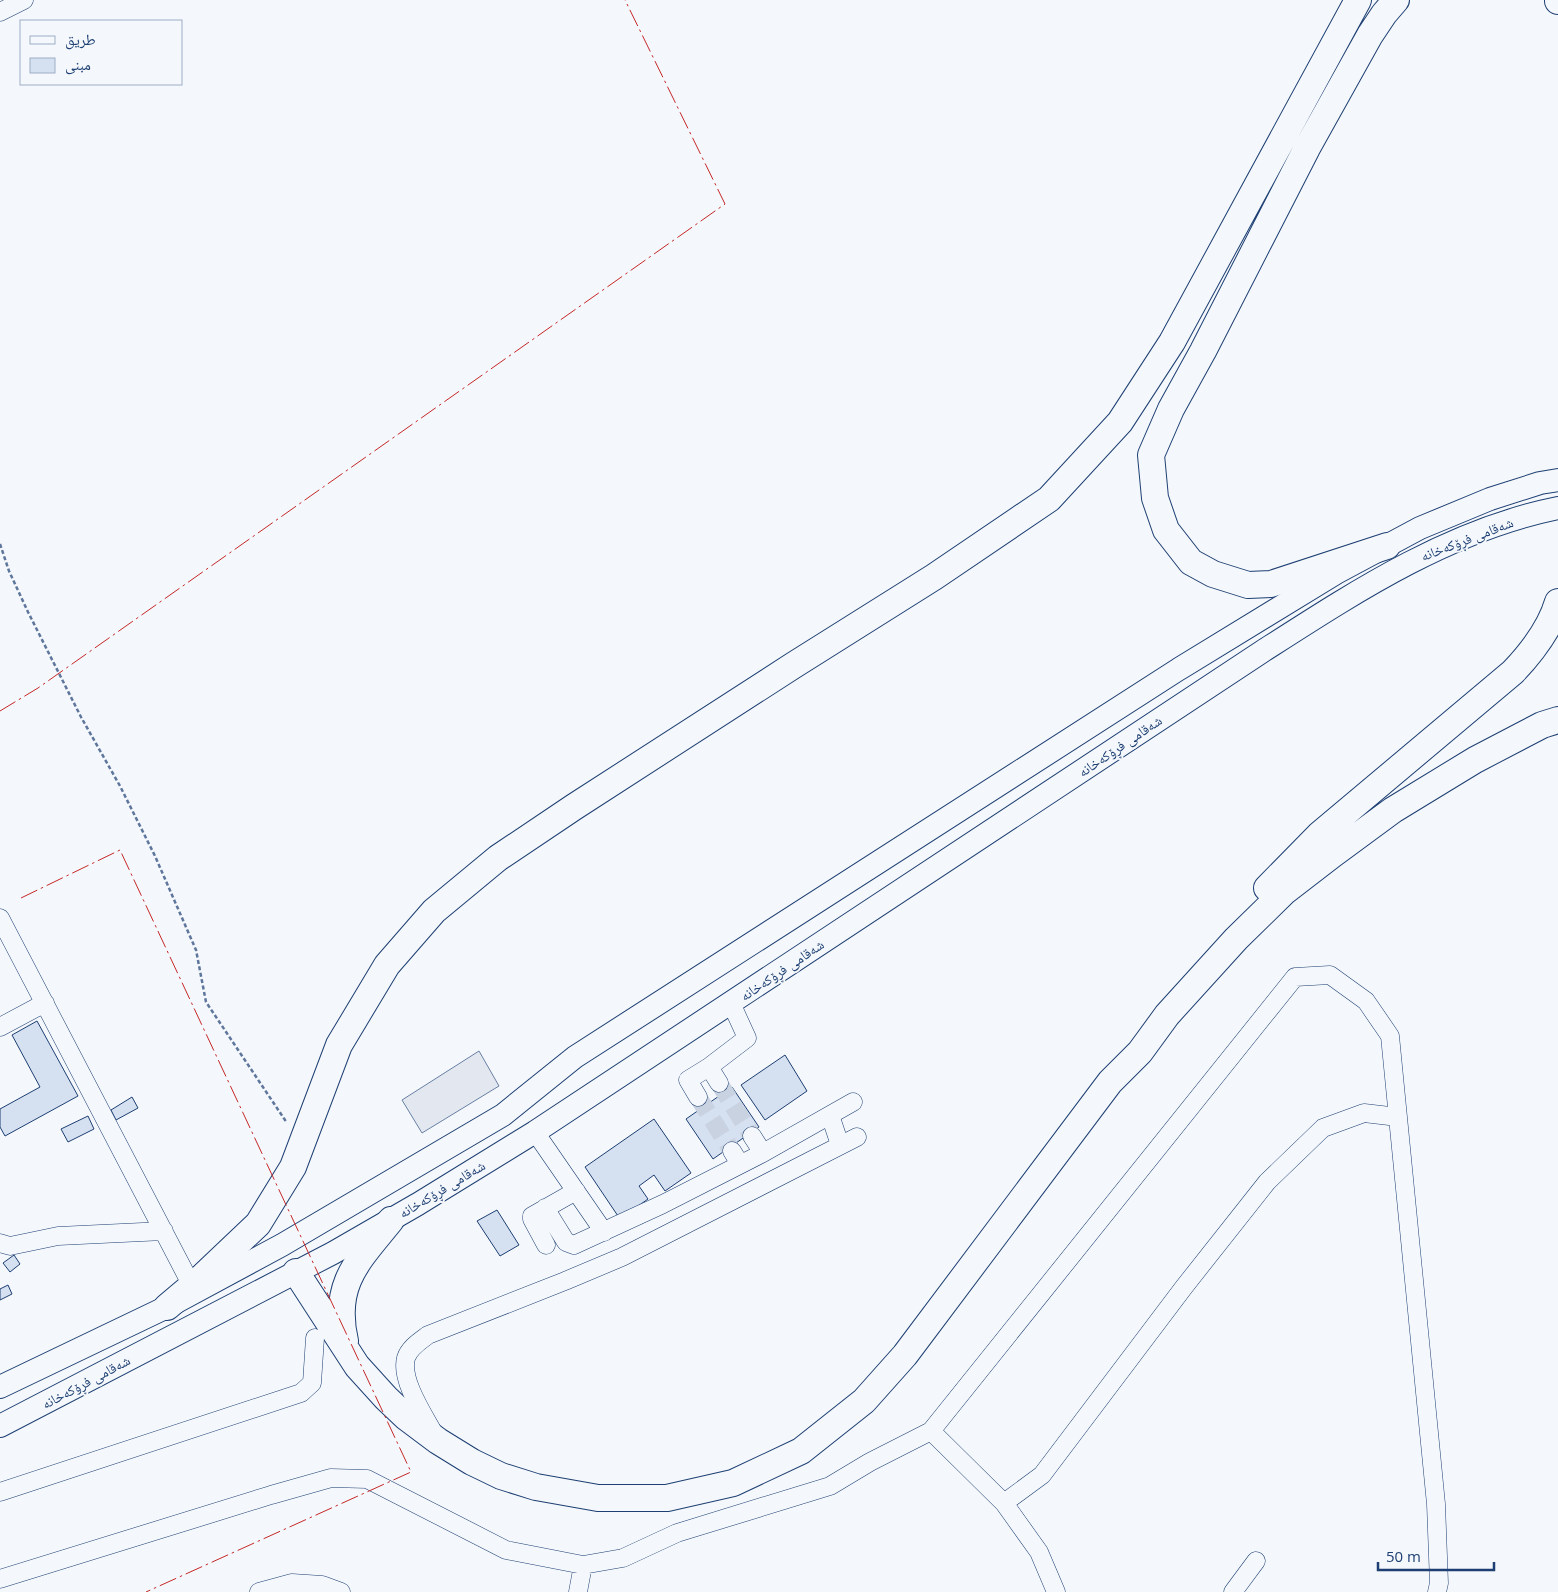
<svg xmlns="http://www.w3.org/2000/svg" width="1558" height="1592" font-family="'Open Sans','Noto Naskh Arabic',sans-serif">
<rect width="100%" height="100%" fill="#f4f7fb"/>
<path fill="#e3e8f0" stroke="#687fa3" d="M479 1051 499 1086 422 1133 402 1100Z"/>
<path fill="#d5e0f0" stroke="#1d3f73" d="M37 1021 78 1096 5 1136 0 1127V1109L40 1087 12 1035Z
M785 1055 807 1091 765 1120 741 1085Z
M732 1087 759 1127 713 1159 686 1119Z
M132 1097 138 1108 116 1120 111 1110Z
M88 1116 94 1129 68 1142 61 1129Z
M654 1119 691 1173 665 1191 654 1175 639 1186 648 1199 620 1219 585 1167Z
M497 1210 519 1245 500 1256 477 1221Z
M14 1255 20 1264 10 1272 3 1263Z
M8 1285 12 1294 0 1300V1289Z"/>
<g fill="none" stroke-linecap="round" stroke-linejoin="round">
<path stroke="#c9d2e0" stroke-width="18" stroke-dasharray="18 9" stroke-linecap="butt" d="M719 1083 752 1136
M698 1097 732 1151"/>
<defs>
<path id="minor" d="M0 12 24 0
M0 918 192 1286
M0 1027 45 1003
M709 1067 719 1083
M698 1097 688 1080 709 1067 747 1038 731 1003
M830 1115 840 1145
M535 1132 604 1232
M752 1136 763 1153
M732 1151 740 1164
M545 1208 566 1242 574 1245 663 1204 763 1153 853 1102
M0 1243 10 1246 58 1236 164 1231
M546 1245 532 1219V1216L576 1191
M931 1431 1004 1503 1039 1552 1056 1592
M434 1434C424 1415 400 1380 406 1358 409 1348 420 1341 428 1335L565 1281 622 1257 857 1137
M0 1492 301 1393 312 1383 315 1338
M1004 1503 1042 1475 1184 1287 1267 1182 1323 1128 1364 1113 1398 1117
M0 1579 271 1495 331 1478 367 1479 506 1550 583 1565 623 1558 677 1533 830 1486 870 1462 931 1431 1295 977 1330 975 1366 1001 1390 1036 1436 1504 1439 1583 1437 1592
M259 1592 292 1583 322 1585 341 1592
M578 1592 583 1565
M1233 1592 1256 1561"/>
<path id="major" d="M0 1387 167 1307 282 1245 503 1115 575 1057 1179 669 1336 573 1420 528 1490 499 1540 483 1558 480
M0 1426 333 1253 418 1204 535 1132 1263 651C1355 592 1449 530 1558 508"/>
<path id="highway" d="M1558 0V1
M1387 546 1271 584 1248 585 1213 574 1191 562 1166 530 1155 498 1151 455 1171 409 1203 351 1307 148 1370 35 1384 14 1396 0
M1267 888 1319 835 1513 672C1532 652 1550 629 1558 602
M296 1272 357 1366 386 1398 406 1417 438 1441 472 1462 501 1476 536 1487 598 1498H667L733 1483 801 1451 864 1401 905 1355 1110 1082 1140 1052 1167 1015 1236 939 1284 892 1332 855 1393 810 1475 760 1542 725 1558 720
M167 1307 199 1280 258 1224 293 1167 339 1045 387 965 434 911 498 858 574 807 794 665 934 577 1049 499 1120 422 1172 342 1358 0
M345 1341C332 1284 358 1261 391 1220"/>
</defs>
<use href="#minor" stroke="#1d3f73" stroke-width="19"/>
<use href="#major" stroke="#1d3f73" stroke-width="24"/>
<use href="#highway" stroke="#1d3f73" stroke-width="28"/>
<path stroke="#5e769c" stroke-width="2.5" stroke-dasharray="4 2.5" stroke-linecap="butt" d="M0 544 9 571 28 612 81 717 120 786 155 856 196 950 206 1002 287 1123"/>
<use href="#minor" stroke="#f4f7fb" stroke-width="18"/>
<use href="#major" stroke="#f4f7fb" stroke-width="22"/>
<use href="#highway" stroke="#f4f7fb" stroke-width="26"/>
<path stroke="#c62828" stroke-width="1" stroke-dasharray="18 4 2.5 4" stroke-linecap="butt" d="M0 711 38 688 725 204 625 0
M21 898 120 850 411 1472 146 1592"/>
</g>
<g text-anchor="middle" stroke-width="4" stroke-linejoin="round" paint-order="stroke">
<g font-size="14" fill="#1d3f73" stroke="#f4f7fb">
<text transform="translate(1467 539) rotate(-21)" y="5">شەقامی فڕۆکەخانە</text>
<text transform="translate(1120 746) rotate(-34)" y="5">شەقامی فڕۆکەخانە</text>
<text transform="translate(782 970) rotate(-34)" y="5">شەقامی فڕۆکەخانە</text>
<text transform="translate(442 1189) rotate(-31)" y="5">شەقامی فڕۆکەخانە</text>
<text transform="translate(86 1382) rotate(-28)" y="5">شەقامی فڕۆکەخانە</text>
</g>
</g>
<rect x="20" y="20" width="162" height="65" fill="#f4f7fb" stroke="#9eadc5"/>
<rect x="30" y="36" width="25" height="8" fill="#f4f7fb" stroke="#9eadc5"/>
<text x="65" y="45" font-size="15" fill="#1d3f73">طريق</text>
<rect x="30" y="58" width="25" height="15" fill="#d5e0f0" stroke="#9eadc5"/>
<text x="65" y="70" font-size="15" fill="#1d3f73">مبنى</text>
<path d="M1378 1562v8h116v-8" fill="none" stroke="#1d3f73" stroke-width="2.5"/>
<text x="1386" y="1562" font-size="15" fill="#1d3f73" stroke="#f4f7fb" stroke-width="4" paint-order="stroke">50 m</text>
</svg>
